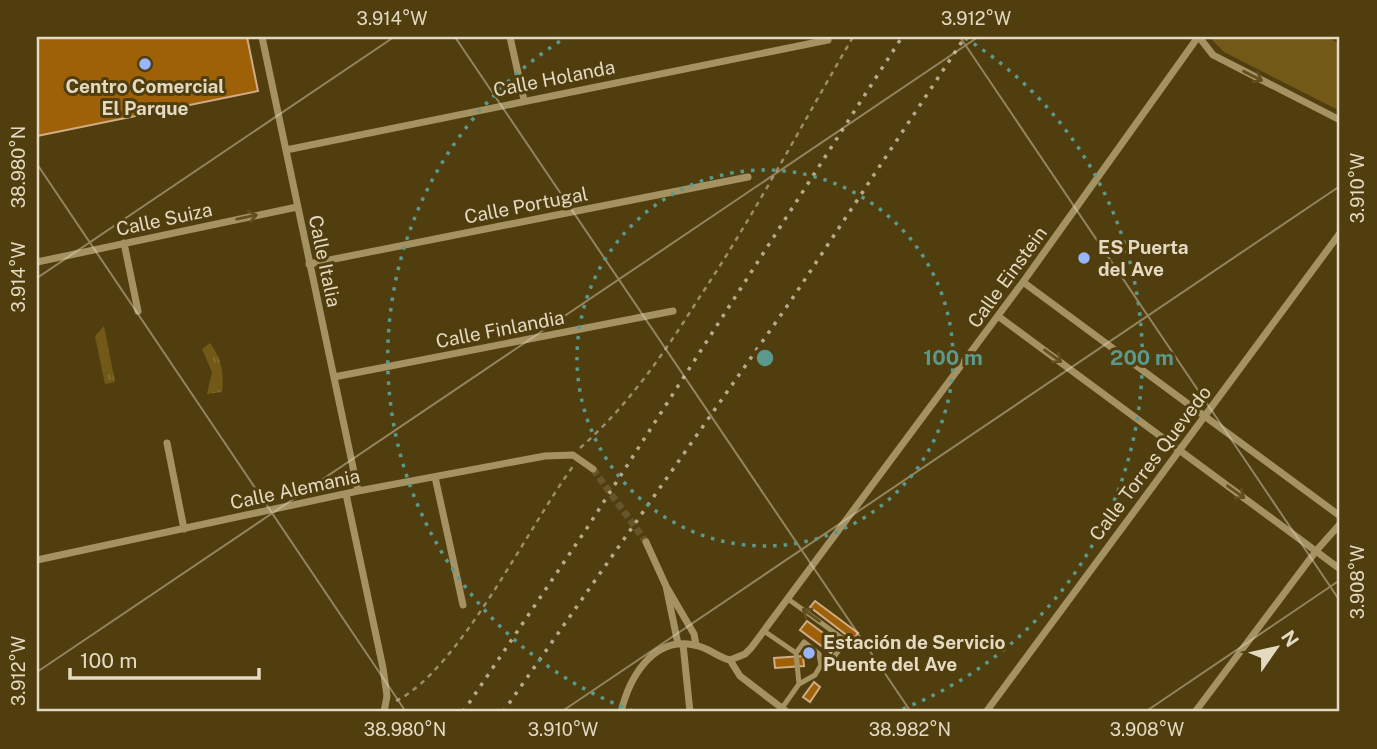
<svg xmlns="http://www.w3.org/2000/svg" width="1377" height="749" font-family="'Public Sans',sans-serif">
<defs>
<pattern id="grass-tufts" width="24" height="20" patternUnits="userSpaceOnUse" patternTransform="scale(1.75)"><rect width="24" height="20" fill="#725918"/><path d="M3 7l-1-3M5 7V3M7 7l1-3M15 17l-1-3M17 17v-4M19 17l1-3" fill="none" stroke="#867038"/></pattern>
</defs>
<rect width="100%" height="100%" fill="#503e0f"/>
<path fill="url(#grass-tufts)" d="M104 326 115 382 105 384 95 336Z
M210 343C222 359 224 373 222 392L207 394 212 372 202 349Z"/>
<path fill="#725918" d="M1209 37H1327L1340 44V111L1224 52Z"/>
<path fill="#9e6108" stroke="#d0ab85" stroke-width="2" d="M37 37H247L258 91 37 136Z
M815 601 858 633 853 640 810 607Z
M807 621 838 644 831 653 800 630Z
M803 656 804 666 775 668 774 658Z
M814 682 820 687 810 702 803 697Z"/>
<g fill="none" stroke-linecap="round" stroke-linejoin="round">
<path stroke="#66552a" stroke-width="7" stroke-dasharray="7 3.5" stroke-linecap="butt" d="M593 469 646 542"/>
<path stroke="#9b8d6a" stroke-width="2.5" stroke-dasharray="5 5" stroke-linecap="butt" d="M580 448C628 406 665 352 699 298 755 214 802 124 853 37
M396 701C460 669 528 527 574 465"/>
<path stroke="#a59263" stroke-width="5" d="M788 599 842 638 843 644 832 660 821 665
M764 631 796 653 799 684 782 708
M796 653 804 642 819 654 821 665 815 675 799 684"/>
<path stroke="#a59263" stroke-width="7" d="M262 37 358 491
M510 37 524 100
M1199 37 1213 55 1340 120
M286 150 828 40
M124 243 138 311
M37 262 297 207
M309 264 748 177
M1023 282 1340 516
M998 316 1340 569
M334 377 673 311
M167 443 184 529
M435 477 463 605
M346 494 383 668 387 696 384 712
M646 542 666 586
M37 560 358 491 545 456 573 455 593 469
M678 644 666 586 694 634 696 645
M683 644 690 712
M730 660 745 654 751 648 1023 282 1198 37
M730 660 740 676 787 712
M621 712C629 679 652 636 694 645 708 647 717 657 730 660
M986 712 1340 233
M1195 712 1316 551 1340 524"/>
<path stroke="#b7ab8c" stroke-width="3.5" stroke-dasharray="3.5 7" stroke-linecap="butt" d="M463 712 587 528 902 37
M503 712 790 302 965 37"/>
</g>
<defs><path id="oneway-shaft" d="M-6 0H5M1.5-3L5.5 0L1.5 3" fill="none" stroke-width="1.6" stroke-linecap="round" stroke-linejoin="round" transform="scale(1.75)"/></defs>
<g stroke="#614f20">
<use href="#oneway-shaft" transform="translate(1253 76) rotate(27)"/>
<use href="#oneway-shaft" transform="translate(247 217) rotate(-12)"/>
<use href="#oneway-shaft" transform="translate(1053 356) rotate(36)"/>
<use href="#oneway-shaft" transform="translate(1236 492) rotate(36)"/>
<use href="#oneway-shaft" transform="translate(811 615) rotate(-144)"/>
</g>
<path fill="none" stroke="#e4dac2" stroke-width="2" stroke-opacity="0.45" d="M455 37 911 712M960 37 1340 601M37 164 406 712M37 278 394 37M37 672 978 37M561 712 1340 186M1145 712 1340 580"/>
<g fill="none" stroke="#5a998b" stroke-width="3.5" stroke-dasharray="3.5 7">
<circle cx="765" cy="358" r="188"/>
<path d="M633 711A377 377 0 0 1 565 38M965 38A377 377 0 0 1 897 711"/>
</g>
<g fill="#99b5fd" stroke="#503e0f" stroke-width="2.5">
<circle cx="145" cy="64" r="7"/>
<circle cx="1084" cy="258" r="7"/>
<circle cx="809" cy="653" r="7"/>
</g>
<g text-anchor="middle" stroke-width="6" stroke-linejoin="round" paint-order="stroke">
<g font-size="19" fill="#e4dac2" stroke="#503e0f">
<text transform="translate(554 78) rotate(-11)" y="7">Calle Holanda</text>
<text transform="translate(526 205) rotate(-11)" y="7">Calle Portugal</text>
<text transform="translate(164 219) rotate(-12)" y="7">Calle Suiza</text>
<text transform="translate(325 261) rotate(78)" y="7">Calle Italia</text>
<text transform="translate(1007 277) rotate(-54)" y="7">Calle Einstein</text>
<text transform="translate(500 329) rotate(-11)" y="7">Calle Finlandia</text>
<text transform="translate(1150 463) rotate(-53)" y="7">Calle Torres Quevedo</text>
<text transform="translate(295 489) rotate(-12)" y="7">Calle Alemania</text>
</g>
<g font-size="19" font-weight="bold" fill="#e4dac2" stroke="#503e0f" text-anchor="start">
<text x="145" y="93" text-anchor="middle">Centro Comercial<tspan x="145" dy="22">El Parque</tspan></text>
<text x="1098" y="254">ES Puerta<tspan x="1098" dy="22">del Ave</tspan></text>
<text x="823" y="649">Estación de Servicio<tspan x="823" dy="22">Puente del Ave</tspan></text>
</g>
</g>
<circle cx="765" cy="358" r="10" fill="#5a998b" stroke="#503e0f" stroke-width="3.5"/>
<g font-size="21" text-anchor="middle" font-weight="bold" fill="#5a998b" stroke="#503e0f" stroke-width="6" stroke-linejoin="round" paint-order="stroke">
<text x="953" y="365">100 m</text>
<text x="1142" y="365">200 m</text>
</g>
<rect width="1377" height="749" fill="none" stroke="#503e0f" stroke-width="77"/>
<g transform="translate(1276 648) rotate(56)" stroke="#503e0f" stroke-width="5" paint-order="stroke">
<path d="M0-5L12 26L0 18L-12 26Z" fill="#e4dac2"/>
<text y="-10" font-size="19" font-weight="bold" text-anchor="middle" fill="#e4dac2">N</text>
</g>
<path d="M70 668v10h189v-10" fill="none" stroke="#e4dac2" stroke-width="3.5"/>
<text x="80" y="668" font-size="21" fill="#e4dac2" stroke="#503e0f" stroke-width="5" paint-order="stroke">100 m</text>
<rect x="38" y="38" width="1300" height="672" fill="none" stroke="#e4dac2" stroke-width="2.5"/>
<g font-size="18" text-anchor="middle" fill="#e4dac2">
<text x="392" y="25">3.914°W</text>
<text x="976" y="25">3.912°W</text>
<text transform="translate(19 167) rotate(-90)" y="6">38.980°N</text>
<text transform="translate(1358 188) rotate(-90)" y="6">3.910°W</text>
<text transform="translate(19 277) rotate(-90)" y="6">3.914°W</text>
<text transform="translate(1358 582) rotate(-90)" y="6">3.908°W</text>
<text transform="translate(19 671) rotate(-90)" y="6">3.912°W</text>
<text x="405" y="736">38.980°N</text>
<text x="563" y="736">3.910°W</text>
<text x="910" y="736">38.982°N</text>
<text x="1147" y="736">3.908°W</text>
</g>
</svg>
